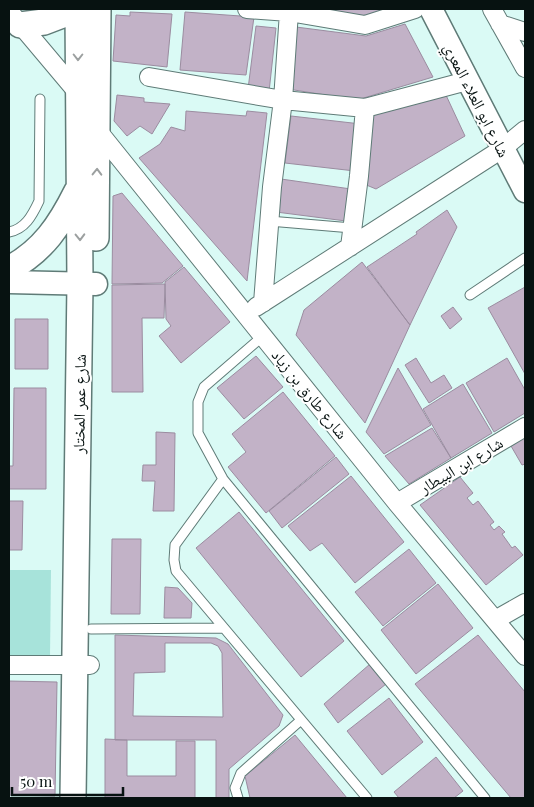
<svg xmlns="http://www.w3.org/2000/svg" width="534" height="807" font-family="'Playfair Display','Noto Naskh Arabic',serif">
<rect width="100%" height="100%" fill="#dafaf5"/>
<path fill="#a7e3da" d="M9 570H51L50 657H9Z"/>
<path fill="#c2b2c7" stroke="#9b8ca0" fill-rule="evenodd" d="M294 9H389L362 18Z
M130 12 172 14 167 67 113 61 116 15 130 16Z
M185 12 254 17 246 75 180 70Z
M405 24 433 77 357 100 288 89 296 27 366 36Z
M256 26 276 28 269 92 248 89Z
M445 93 465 136 376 189 364 184 368 110Z
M117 95 144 98V102L170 104 152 134 140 126 127 136 114 121Z
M186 111 246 116 247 111 267 113 247 281 139 158 160 144 171 127 185 131Z
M291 116 361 124 355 171 285 163Z
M281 179 351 189 346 221 276 212Z
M122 193 183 266 162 283 112 284 113 196Z
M447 210 457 227 410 325 367 267 417 234 416 232Z
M362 262 410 325 365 423 296 335 304 310Z
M184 267 230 322 181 363 159 336 171 326 166 319 165 282Z
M165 284 164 318H142L143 392H112V285Z
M525 287V374L488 308Z
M453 307 462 319 450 329 441 316Z
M15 319H48V369H15Z
M256 356 283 387 244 419 217 388Z
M416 358 431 383 444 375 452 388 429 403 405 365Z
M507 358 525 390V413L494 432 466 383Z
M398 368 431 425 384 454 366 432Z
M463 384 492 433 451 458 423 409Z
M14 388H46V489H9V466H13Z
M283 392 335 456 266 513 228 467 246 452 232 434Z
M432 428 451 458 409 484 385 456Z
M156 432 175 433 174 511H153L155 481H142L143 465H156Z
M525 437V464L522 465 511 446Z
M336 457 349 474 282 528 269 511Z
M351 476 404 542 355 583 322 543 310 551 288 526Z
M460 477 473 493 467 498 473 505 478 501 494 522 490 525 494 530 499 526 505 532 502 534 512 548 515 546 523 555 486 585 420 505Z
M9 501H23L22 550H9Z
M239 512 344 641 301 677 196 548Z
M112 539H141L140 614H111Z
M409 549 436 583 383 626 355 592Z
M438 584 473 628 416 674 381 630Z
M165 587 178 588 192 603 191 618H164Z
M115 635 216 638 228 644 283 715 279 726 229 769V798H216V740H115ZM165 643H211L218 646 222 653 223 717 133 716 134 673 165 672Z
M478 635 525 692V798H511L415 684Z
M370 664 386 684 338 723 324 704Z
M9 681 57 682 55 796 9 795Z
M389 698 423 742 382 775 347 731Z
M295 735 347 798H250L245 776Z
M105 739 127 740V776H176V741H195V798H105Z
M436 757 463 791 454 798H399L394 792Z"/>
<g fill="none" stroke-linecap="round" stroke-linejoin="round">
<defs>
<path id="service" d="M269 221 352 228
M9 232C25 229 32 216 39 201L40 99
M470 295 525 258
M263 336 204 387 198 402V433L223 479 485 798
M223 479 175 545 174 560 176 571 367 798
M91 629 224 628
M238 798 235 788 241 773 301 720"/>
<path id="minor" d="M247 9 289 12
M492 9 525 68
M9 11 78 93
M500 24 525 32
M149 77 283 100 289 12 365 25 415 9
M98 131 397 503 525 656
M350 247 359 176 365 108
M263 303 272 187 283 100 365 108 467 81
M256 307 502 149 525 130
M397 503 525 427
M495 620 525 603
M9 665H90"/>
<path id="tertiary" d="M431 9 525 191
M9 282 96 284"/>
<path id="secondary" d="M20 25 44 22 78 9
M96 238 98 9
M9 269C43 251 60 225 77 191
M73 798 80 283 78 9"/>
</defs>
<use href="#service" stroke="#5f7b77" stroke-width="11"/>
<use href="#minor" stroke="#5f7b77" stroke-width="20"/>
<use href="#tertiary" stroke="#5f7b77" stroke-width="25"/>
<use href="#secondary" stroke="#5f7b77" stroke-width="28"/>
<use href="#service" stroke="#fff" stroke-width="9"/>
<use href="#minor" stroke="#fff" stroke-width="18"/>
<use href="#tertiary" stroke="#fff" stroke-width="22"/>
<use href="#secondary" stroke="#fff" stroke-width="25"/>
</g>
<defs><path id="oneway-chevron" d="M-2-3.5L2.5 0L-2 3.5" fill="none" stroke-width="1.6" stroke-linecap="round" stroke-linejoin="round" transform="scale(1.25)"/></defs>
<g stroke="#9ca0a0">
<use href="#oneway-chevron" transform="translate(78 57) rotate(90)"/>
<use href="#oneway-chevron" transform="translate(97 172) rotate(-89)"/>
<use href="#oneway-chevron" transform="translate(80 237) rotate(89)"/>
</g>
<g text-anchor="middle" stroke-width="4" stroke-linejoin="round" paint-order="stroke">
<g font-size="16" fill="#071211" stroke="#fff">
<text transform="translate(477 100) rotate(63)" y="6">شارع ابو العلاء المعري</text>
<text transform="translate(310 394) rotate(51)" y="6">شارع طارق بن زياد</text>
<text transform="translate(79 404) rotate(-89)" y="6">شارع عمر المختار</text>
<text transform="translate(461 465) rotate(-31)" y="6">شارع ابن البيطار</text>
</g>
</g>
<rect width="534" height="807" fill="none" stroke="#071211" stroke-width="20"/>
<path d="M12 787v8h111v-8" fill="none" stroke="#071211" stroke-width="2.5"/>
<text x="20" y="787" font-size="15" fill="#071211" stroke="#ffffff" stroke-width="4" paint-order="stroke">50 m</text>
</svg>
